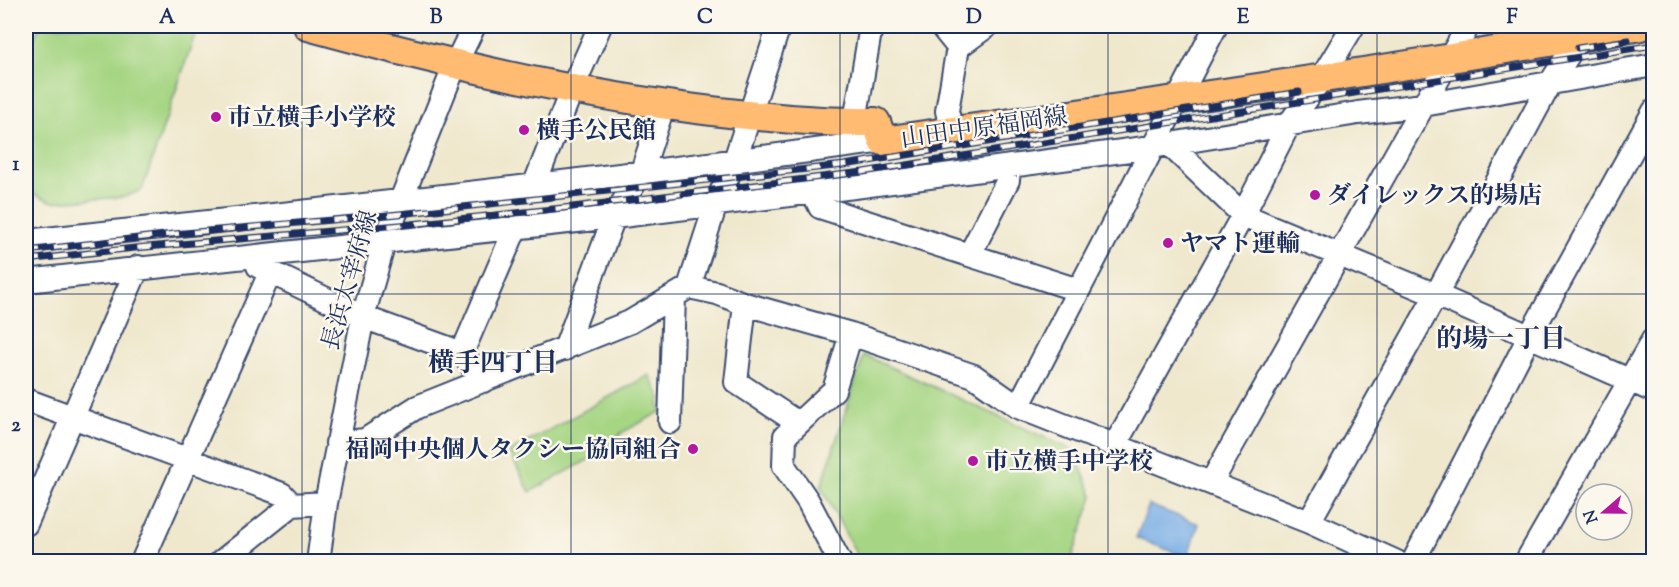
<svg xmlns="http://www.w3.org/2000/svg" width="1679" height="587" font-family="'Sorts Mill Goudy','Noto Serif JP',serif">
<rect width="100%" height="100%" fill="#fbf7ec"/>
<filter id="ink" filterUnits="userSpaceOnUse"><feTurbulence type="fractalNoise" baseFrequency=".0167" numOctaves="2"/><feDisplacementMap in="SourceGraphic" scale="12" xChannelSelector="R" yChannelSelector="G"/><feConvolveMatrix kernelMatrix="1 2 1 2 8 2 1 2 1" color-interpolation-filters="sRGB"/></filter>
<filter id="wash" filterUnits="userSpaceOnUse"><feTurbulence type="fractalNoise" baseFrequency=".008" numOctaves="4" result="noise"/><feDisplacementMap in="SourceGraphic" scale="24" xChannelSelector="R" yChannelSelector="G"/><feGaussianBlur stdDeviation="1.35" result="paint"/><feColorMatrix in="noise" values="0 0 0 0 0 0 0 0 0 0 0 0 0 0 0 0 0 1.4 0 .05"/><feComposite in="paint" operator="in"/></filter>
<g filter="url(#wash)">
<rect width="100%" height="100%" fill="#efe8cd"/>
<path fill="#a6d583" stroke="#608270" stroke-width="1.5" d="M40 26H198L142 190 125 197 53 202 26 191V56Z
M864 355 1083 455 1080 466 1093 496 1071 561H860L821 487Z
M649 375 661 398 659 405 662 411 621 433 613 446 530 492 509 452Z"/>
<path fill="#78ade6" stroke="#4a6ea2" stroke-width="1.5" d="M1149 505 1199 524 1187 557 1136 538Z"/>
</g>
<g filter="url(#ink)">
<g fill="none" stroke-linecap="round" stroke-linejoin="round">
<defs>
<path id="minor" d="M941 26 958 47
M855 121 871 26
M952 131 947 111 958 47 987 26
M1169 144 1243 215 1436 295 1654 391
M534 186 572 89 600 26
M813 192 820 207 1078 290
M26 241C312 212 598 180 883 141
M970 254 1008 180 1009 166
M258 266 363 317 462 353 483 381
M26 281 614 217 862 186 1152 147 1358 113 1423 105 1654 65
M689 287 717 293 745 304 851 334 974 376 1018 407 1309 522 1397 562
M745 304 736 382 798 423
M565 349 614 217 642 171 664 104
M462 353 516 227
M26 400 282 494 292 505
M1018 407 1216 26
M670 422 674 296
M337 443 365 440 417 407 630 322 689 287 716 204 735 160 779 26
M1115 445 1243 215 1289 124 1321 79 1353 26
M1211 483 1468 26
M1309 522 1436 295 1551 82 1587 26
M26 524 138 267
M142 562 270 273
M221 562 292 505 326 503
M318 562 326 503 363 317 384 243 455 65 474 26
M840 562 808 501 784 466 785 436 834 390 851 334
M1413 562 1529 337 1654 111
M1526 562 1654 338"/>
<path id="major" d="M308 26C475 72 647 111 822 121 840 122 858 122 876 122L883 141C1136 106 1389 71 1641 26"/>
</defs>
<use href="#minor" stroke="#3b4b6f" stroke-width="26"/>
<use href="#major" stroke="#3b4b6f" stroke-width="32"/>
<use href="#minor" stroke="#fff" stroke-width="22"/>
<use href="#major" stroke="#febb71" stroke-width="28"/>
<defs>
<path id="rail" d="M1578 48 1628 40
M26 251 173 234 399 214 844 165 1299 92
M26 260 135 248 411 224 581 206 863 172 1654 45"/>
</defs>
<use href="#rail" stroke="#1b2f5e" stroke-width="7"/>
<use href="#rail" stroke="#fbf7ec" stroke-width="4.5" stroke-dasharray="14" stroke-linecap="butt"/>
</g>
</g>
<path fill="none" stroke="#1b2f5e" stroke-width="1.5" stroke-opacity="0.55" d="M302 26V562M571 26V562M840 26V562M1108 26V562M1377 26V562M26 294H1654"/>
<g fill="#b5179e" stroke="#fbf7ec" stroke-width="2">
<circle cx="216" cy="117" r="6"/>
<circle cx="524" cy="130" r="6"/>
<circle cx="1315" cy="195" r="6"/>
<circle cx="1168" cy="243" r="6"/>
<circle cx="693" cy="449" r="6"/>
<circle cx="973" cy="461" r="6"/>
</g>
<g text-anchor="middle" stroke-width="5" stroke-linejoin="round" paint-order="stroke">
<g font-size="24" font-weight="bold" fill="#1b2f5e" stroke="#fbf7ec" text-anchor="start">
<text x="228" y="125">市立横手小学校</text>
<text x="536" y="138">横手公民館</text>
<text x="1327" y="203">ダイレックス的場店</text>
<text x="1180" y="251">ヤマト運輸</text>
<text x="681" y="457" text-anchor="end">福岡中央個人タクシー協同組合</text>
<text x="985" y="469">市立横手中学校</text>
</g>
<g font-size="24" fill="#1b2f5e" stroke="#fbf7ec">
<text transform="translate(984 127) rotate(-8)" y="8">山田中原福岡線</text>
<text transform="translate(349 280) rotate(-74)" y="8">長浜太宰府線</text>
</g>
<g font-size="26" font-weight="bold" fill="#1b2f5e" stroke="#fbf7ec">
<text x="1501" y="347">的場一丁目</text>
<text x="493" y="371">横手四丁目</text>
</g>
</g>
<rect width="1679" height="587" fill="none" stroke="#fbf7ec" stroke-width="66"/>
<g transform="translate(1604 512) rotate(250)"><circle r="28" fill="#fbf7ec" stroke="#a1a7b3" stroke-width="1.5"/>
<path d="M0-4.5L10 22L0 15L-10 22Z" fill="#b5179e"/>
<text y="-9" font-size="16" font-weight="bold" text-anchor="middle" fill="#1b2f5e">N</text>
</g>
<rect x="33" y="33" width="1613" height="521" fill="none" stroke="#1b2f5e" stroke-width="2"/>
<g font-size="20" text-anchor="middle" font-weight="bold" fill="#1b2f5e">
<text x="167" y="23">A</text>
<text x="436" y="23">B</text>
<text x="705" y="23">C</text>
<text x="974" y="23">D</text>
<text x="1243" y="23">E</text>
<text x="1512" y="23">F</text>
<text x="16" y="170">1</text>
<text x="16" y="431">2</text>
</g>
</svg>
